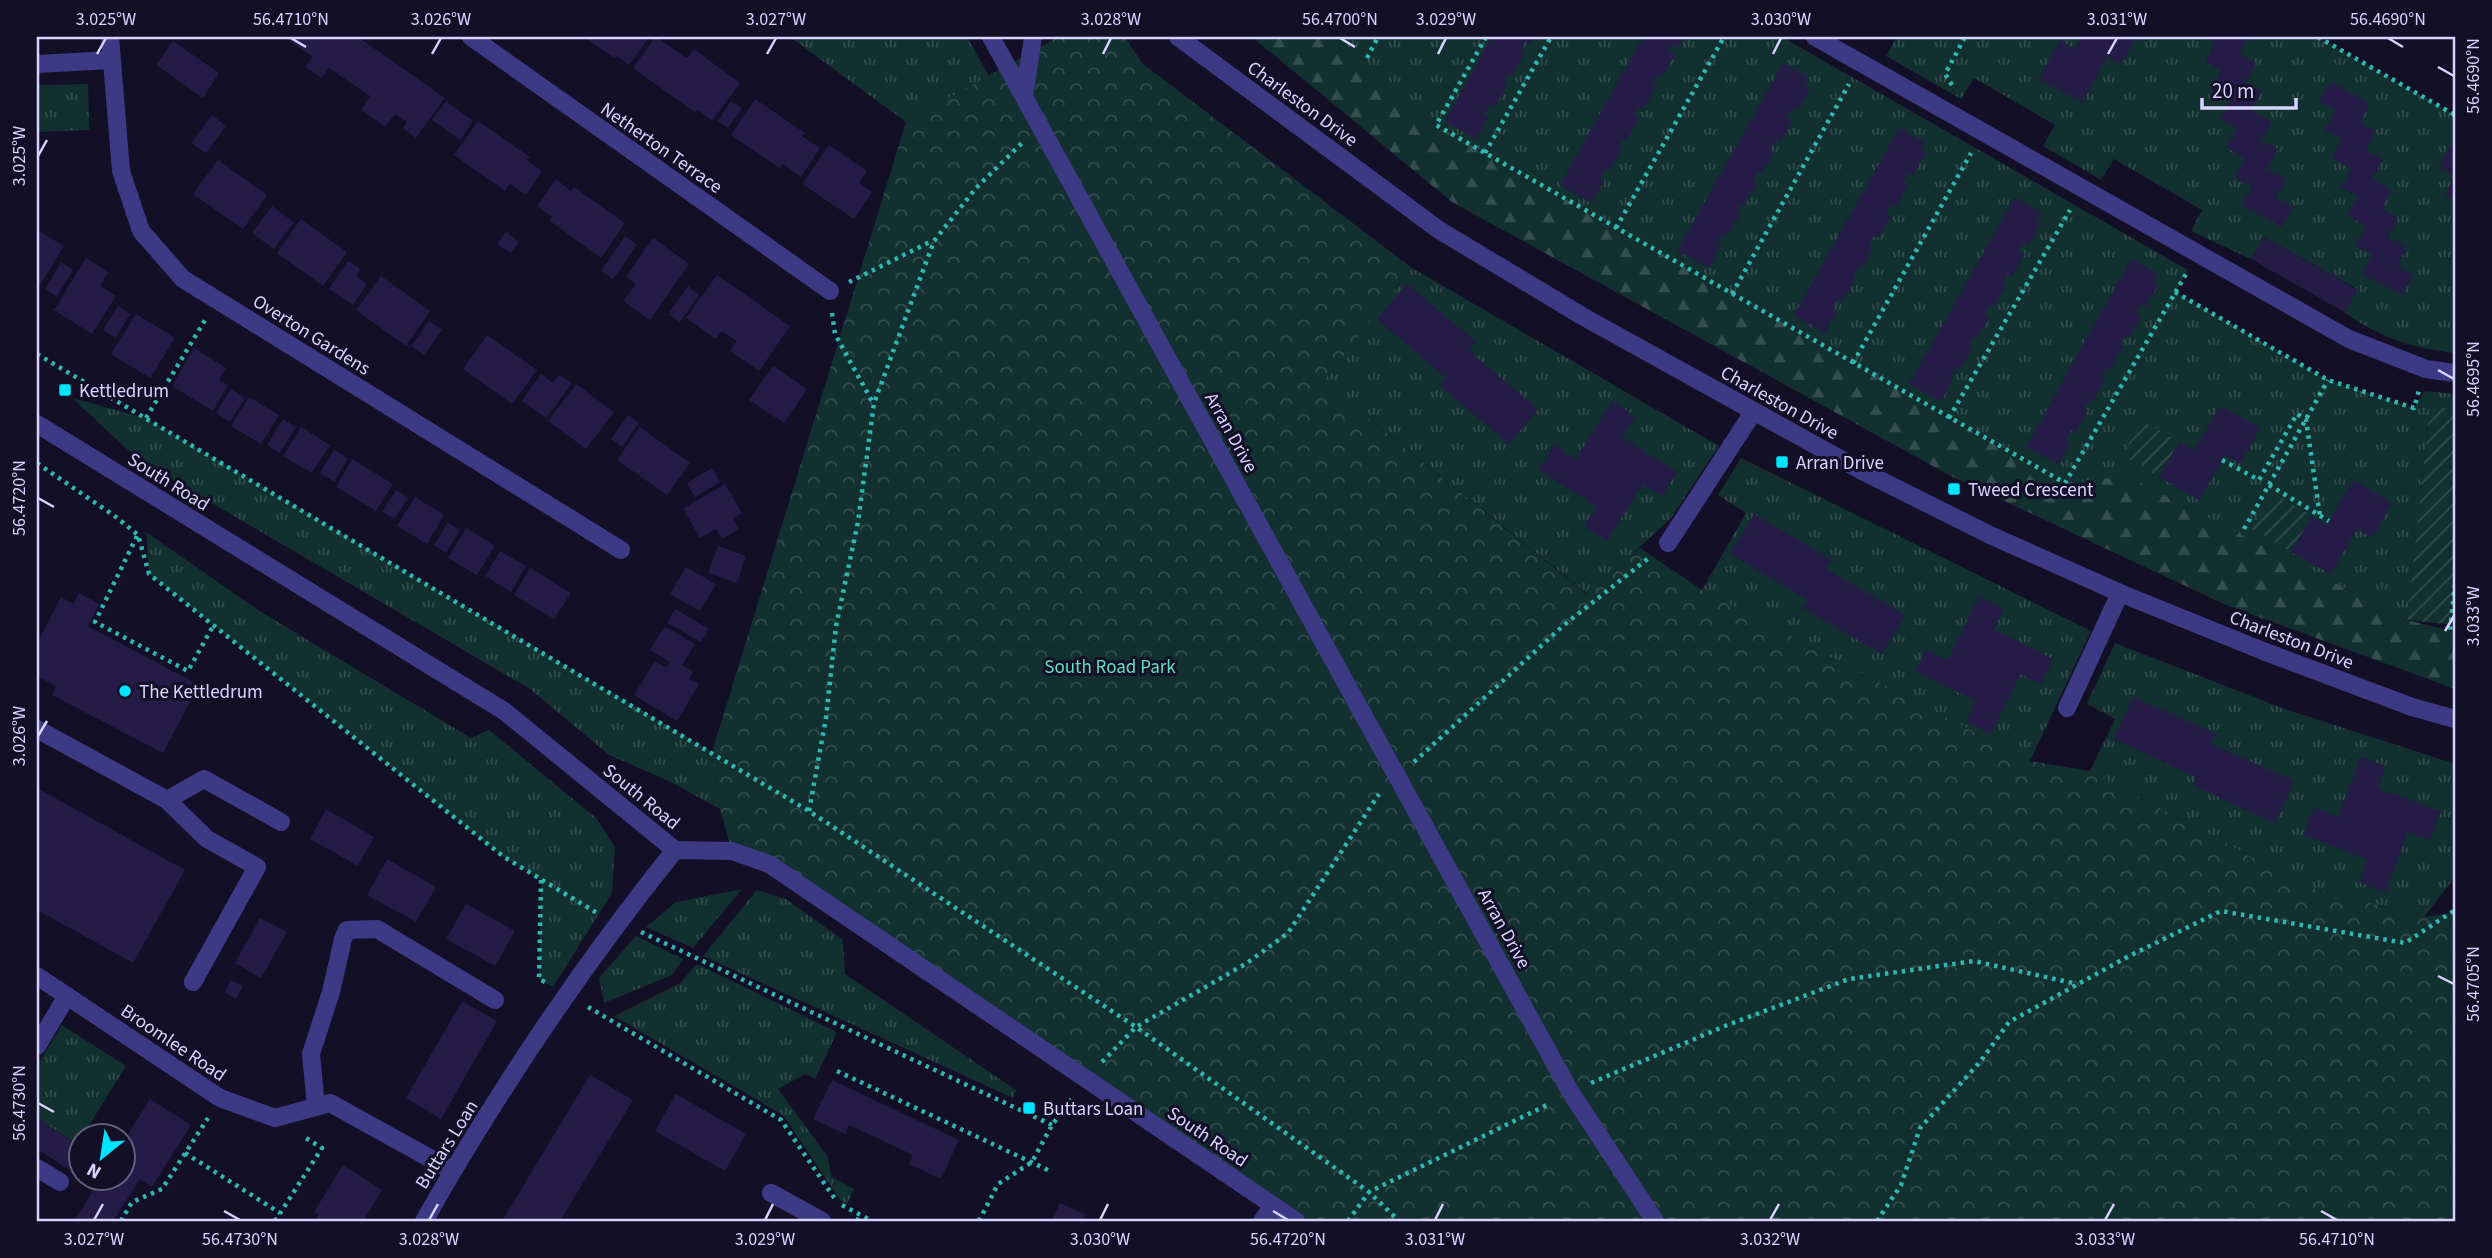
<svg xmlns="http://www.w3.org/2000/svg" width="2492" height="1258" font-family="'Source Sans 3',sans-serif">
<defs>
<pattern id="grass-tufts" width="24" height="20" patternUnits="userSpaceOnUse" patternTransform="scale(1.75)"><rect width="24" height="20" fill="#12302f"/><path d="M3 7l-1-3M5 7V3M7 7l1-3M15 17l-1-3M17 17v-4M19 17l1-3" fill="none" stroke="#344d4e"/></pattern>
<pattern id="forest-firs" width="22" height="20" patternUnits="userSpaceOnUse" patternTransform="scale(1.75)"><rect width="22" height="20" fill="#12302f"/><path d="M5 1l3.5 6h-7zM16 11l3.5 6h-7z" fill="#344d4e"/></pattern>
<pattern id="park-crowns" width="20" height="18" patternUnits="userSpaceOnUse" patternTransform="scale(1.75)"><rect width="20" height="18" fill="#12302f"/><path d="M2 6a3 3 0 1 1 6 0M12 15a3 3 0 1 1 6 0" fill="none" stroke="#344d4e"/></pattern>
<pattern id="garden-furrows" width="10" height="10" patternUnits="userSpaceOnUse" patternTransform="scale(1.75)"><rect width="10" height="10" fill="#12302f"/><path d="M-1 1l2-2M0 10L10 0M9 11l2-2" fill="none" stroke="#344d4e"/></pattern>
</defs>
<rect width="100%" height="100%" fill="#130f26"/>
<path fill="url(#grass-tufts)" d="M790 37H967L989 76 906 122Z
M1325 37H1782L2188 270 2176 292 2328 380 2414 408 2425 391 2455 394V409L2430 406 2407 620 2127 476 2065 483 1436 125Z
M1897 37H2318L2455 115V353C2412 348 2380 338 2344 312L2357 289 2264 237 2251 259 2191 231 2202 210 2114 159 2101 180 2043 146 2055 125 1974 78 1961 99 1886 56Z
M88 84 89 130 37 132V85Z
M1412 268 1719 446 1671 518 1589 595 1323 382Z
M72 398 146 418 712 752 720 809 669 781 609 755 530 689 140 461Z
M1741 458 2091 631 2030 761 1702 590 1746 513 1718 495Z
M146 532 261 612 471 738 489 730 596 818 615 847 612 893 553 987 539 979 541 880 503 857 149 574Z
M2115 643 2282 708 2455 764V877L2424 917 2310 888 2090 771 2115 719 2087 704Z
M742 889 693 948 646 927 676 902Z
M757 890 786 899 843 940 845 974 1016 1090 1013 1098 703 956Z
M636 936 683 959 672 975 604 1003 599 978Z
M697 964 837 1032 815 1079 805 1074 778 1089 828 1157 831 1176 854 1189 847 1204 841 1201 783 1115 614 1016 680 983Z
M62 1025 126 1066 83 1135 80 1136 78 1144 37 1119V1066Z"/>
<path fill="url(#forest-firs)" d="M1252 37H1325L1436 125 2064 483 2127 476 2407 620 2455 632V689L2226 605 1951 476 1452 202Z"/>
<path fill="url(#park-crowns)" d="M1058 37H1122L1126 39 1143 64 1412 268 1323 382 1588 595 1640 548 1702 590 2030 761 2090 771 2310 888 2424 917 2452 913 2455 915V1221H1296L769 864 732 851 720 809 712 752 906 122Z"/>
<path fill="url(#garden-furrows)" d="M2430 406 2455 409V625L2407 620Z
M2142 420 2179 442 2159 477 2123 455Z
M2273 493 2312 516 2291 552 2252 529Z"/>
<path fill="#241b47" d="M288 37H358L445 98 416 138 403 128 407 122 395 114 385 127 361 110 370 96 329 68 322 78 305 67 313 57 287 39Z
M584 37H645L648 39 629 65 616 55 614 58Z
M655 37 687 58 694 49 740 83 712 121 698 110 696 113 633 68Z
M1492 37H1534L1530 44 1525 41 1520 52 1524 54 1512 76 1508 74 1504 83 1507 85 1495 107 1490 105 1484 114 1489 117 1476 139 1445 121Z
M1643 37H1684L1679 46 1674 43 1669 52 1675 55 1662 77 1658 74 1653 84 1657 86 1644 108 1640 106 1634 115 1639 118 1627 140 1623 138 1618 147 1622 149 1609 171 1605 169 1599 179 1604 181 1591 203 1560 185Z
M2082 37H2136L2122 64 2107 57 2083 102 2039 79 2060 40 2075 49Z
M2205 37H2248L2239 54 2256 63 2245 83 2262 91 2251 111 2271 121 2261 141 2278 149 2267 169 2286 179 2276 198 2293 207 2282 227 2242 205 2252 186 2235 177 2245 158 2227 148 2237 128 2220 120 2231 100 2211 90 2221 70 2205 62 2215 42Z
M173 41 219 73 203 98 156 65Z
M1783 63 1809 78 1805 86 1810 89 1797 111 1792 108 1787 117 1793 120 1780 142 1776 140 1770 149 1774 152 1762 173 1758 171 1752 181 1757 184 1744 206 1741 204 1736 212 1740 214 1727 236 1723 234 1717 244 1721 246 1709 268 1677 251Z
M2330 82 2370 103 2360 123 2376 131 2366 151 2383 159 2372 179 2392 190 2382 209 2398 218 2388 237 2407 247 2397 266 2413 275 2403 295 2362 274 2373 254 2356 245 2366 226 2347 216 2358 196 2341 188 2351 169 2332 158 2342 138 2325 130 2336 110 2319 102Z
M755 99 805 133 802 136 820 148 801 177 783 164 780 168 731 135Z
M446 101 473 121 460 140 432 120Z
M731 101 742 108 728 128 718 121Z
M212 115 226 126 206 153 191 143Z
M478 121 530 157 527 160 542 171 526 195 510 184 505 191 454 155Z
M1899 128 1925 143 1921 151 1926 153 1913 175 1908 173 1903 182 1908 185 1896 207 1891 204 1886 214 1891 216 1878 238 1874 236 1868 245 1873 248 1860 270 1857 268 1852 277 1855 279 1843 301 1838 299 1833 308 1837 311 1825 333 1794 315Z
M829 145 867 171 859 183 872 192 854 219 802 184Z
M2449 147 2455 150V200L2445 195 2455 175 2439 167Z
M218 160 267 195 243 229 193 194Z
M556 179 571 191 574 187 625 223 601 258 550 221 552 217 537 206Z
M2015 197 2041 212 2037 220 2041 223 2029 245 2024 242 2019 251 2025 254 2012 276 2008 273 2002 283 2006 285 1994 307 1990 305 1984 315 1989 318 1976 339 1973 337 1968 346 1972 348 1959 370 1955 368 1949 378 1953 380 1941 402 1909 384Z
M272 206 294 222 274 249 252 233Z
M301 219 347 252 323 286 277 253Z
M37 230 64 246 40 285 37 283Z
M506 232 519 242 511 253 497 244Z
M625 236 637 245 613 279 601 271Z
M2264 237 2358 290 2344 312 2251 259Z
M653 238 689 264 650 320 623 301 636 284 626 277Z
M86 258 108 272 100 286 116 296 92 334 54 310Z
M2131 259 2158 274 2154 282 2158 285 2146 307 2141 304 2136 313 2141 316 2129 338 2124 336 2119 345 2123 347 2111 369 2107 367 2101 377 2105 379 2093 401 2090 400 2085 408 2088 410 2076 432 2071 430 2066 440 2070 442 2058 464 2026 447Z
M348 261 360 269 356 276 367 284 353 305 329 289Z
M61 262 73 270 57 297 45 289Z
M717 275 790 326 759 371 730 351 737 341 722 331 716 339 686 318Z
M381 276 430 311 406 346 356 310Z
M1407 284 1476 342 1469 351 1538 409 1509 444 1439 385 1446 378 1377 319Z
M688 286 699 295 680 322 668 314Z
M118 306 130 314 116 338 103 330Z
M136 314 175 338 150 378 111 354Z
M429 321 442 330 424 355 411 346Z
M487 335 537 370 512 404 463 369Z
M194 348 226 368 219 380 228 385 213 411 172 386Z
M773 366 807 389 784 423 749 400Z
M541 374 553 383 559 375 572 383 546 418 522 401Z
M576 384 614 412 586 449 548 421Z
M231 389 245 398 230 422 216 413Z
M249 397 279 415 261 444 231 426Z
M1612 401 1635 416 1622 437 1677 472 1662 496 1643 484 1607 541 1584 526 1597 507 1539 470 1554 445 1576 459Z
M2220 406 2260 428 2240 464 2225 455 2199 500 2159 477 2179 442 2194 451Z
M628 415 639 423 622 447 611 439Z
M283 419 296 427 280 453 267 445Z
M301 427 330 445 312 473 283 456Z
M640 427 690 463 667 495 617 460Z
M334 450 348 458 334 482 320 473Z
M352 459 393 484 376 511 336 487Z
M712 468 720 482 695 497 687 483Z
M2353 480 2392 503 2372 538 2357 529 2331 574 2291 552 2312 516 2327 525Z
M725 484 742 513 733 518 739 529 722 539 716 529 700 538 683 509Z
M396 490 408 498 394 519 382 512Z
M415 497 444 515 427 544 397 526Z
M1754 514 1832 560 1826 569 1905 615 1882 654 1803 608 1808 600 1730 554Z
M448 522 460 530 446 553 434 545Z
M466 528 495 546 477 575 448 558Z
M718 546 746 556 737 583 708 573Z
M500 551 526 566 511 592 485 576Z
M686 567 716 584 700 611 670 594Z
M530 568 571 593 554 619 514 595Z
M79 593 100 604 88 626 199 685 163 753 52 695 56 686 37 676V643L61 597 74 604Z
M1979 596 2004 608 1994 630 2053 659 2041 684 2020 674 1991 734 1966 722 1976 701 1915 672 1926 650 1948 660Z
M675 609 709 629 701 642 667 623Z
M665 626 695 644 682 665 693 672 689 679 699 684 677 721 634 695 655 661 666 668 670 662 650 650Z
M2133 697 2216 734 2211 744 2294 781 2275 823 2193 785 2196 777 2114 739Z
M2361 757 2386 766 2378 788 2441 812 2430 840 2408 832 2385 892 2359 882 2367 859 2303 835 2314 808 2338 817Z
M37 788 185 870 133 963 37 910Z
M326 809 374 837 358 866 310 839Z
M387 859 436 887 416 922 367 895Z
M466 904 515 931 495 966 446 939Z
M260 918 287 932 261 978 235 963Z
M231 980 243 986 236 999 225 992Z
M462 1001 497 1021 441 1119 406 1098Z
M590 1075 633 1100 560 1221H502Z
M832 1080 959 1140 941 1179 909 1164 913 1155 849 1125 845 1134 813 1119Z
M676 1094 746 1134 725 1171 655 1131Z
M150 1099 191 1125 152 1187 140 1179 113 1221H74L101 1178H122V1144Z
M37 1119 80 1146 68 1169 37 1149Z
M343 1165 382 1190 363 1221H315L319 1215 314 1212Z
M1060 1203 1085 1214 1082 1221H1052Z"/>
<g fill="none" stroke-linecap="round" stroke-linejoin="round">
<path stroke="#2fb8b0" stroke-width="4.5" stroke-dasharray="3.5 5" stroke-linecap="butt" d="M1486 37 1436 125 2065 483 2186 274
M2318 37 2455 115
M1367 58 1378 37
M1952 85 1945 74 1965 37
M1485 153 1551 37
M1616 228 1724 37
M849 282 932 241
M2175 292 2328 380 2414 408 2419 390
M1732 294 1849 84
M832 313 835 334 873 403
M37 354 809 811 1136 1027 1369 1192 1399 1221
M1853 363 1971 153
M146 418 205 320
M1949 418 2070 210
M2222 460 2259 480 2297 414 2306 420 2320 516
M37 463 116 517 138 535 149 574 504 857 597 913
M2269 485 2329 521
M2244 529 2328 380
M137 536 95 622 188 671 213 626
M2455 584 2450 631 2455 632
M1414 762 1564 625 1650 557
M809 811 826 718 836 626 858 522 874 403 934 241 976 188 1023 142
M541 880 539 979 547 983
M641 932 1052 1125
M588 1007 781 1120 835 1199
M1102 1062 1136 1027 1247 963 1288 933 1379 794
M837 1071 1048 1170
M1591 1083 1725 1026 1849 979 1974 961 2077 984
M185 1153 280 1213
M842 1205 872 1221
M121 1221 132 1202 162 1189 208 1118
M275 1221 322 1148 304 1137
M857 1221 860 1215
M979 1221 998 1184 1032 1162 1052 1125 1072 1098
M1348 1221 1369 1192 1549 1104
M1877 1221 1901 1185 1920 1128 1980 1062 2009 1022 2131 955 2221 911 2405 943 2455 910"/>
<path stroke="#3d3a85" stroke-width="18" d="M110 37 121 171 141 231 183 279 621 550
M471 37 830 291
M991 37 1571 1093 1655 1221
M1178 37 1439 230 1582 316 1862 471 1990 535 2120 593 2263 651 2412 707 2455 719
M1815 37 2349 339 2426 369 2455 373
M37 64 112 60
M1024 97 1033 37
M37 424 504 711 675 850 732 851 769 864 1296 1221
M1668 543 1754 411
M2067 708 2120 593
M37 729 167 800 207 839 257 867 193 982
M167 800 204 779 281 822
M37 976 67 996
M37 1046 67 996 220 1098 275 1118 330 1103 453 1171
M316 1107 311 1054 331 992 343 939 347 930 377 929 495 1000
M37 1168 60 1182
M771 1193 822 1221
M424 1221C498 1091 581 967 675 850
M1262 1221 1273 1206"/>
</g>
<path fill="none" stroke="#d9d4ff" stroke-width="2.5" d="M291 38 306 47M1340 38 1355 47M2388 38 2403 47M97 54 106 38M432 54 441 38M767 54 776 38M1103 54 1111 38M1438 54 1446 38M1773 54 1781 38M2108 54 2117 38M2438 67 2454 76M38 156 47 140M2438 370 2454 379M38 498 54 507M2445 631 2454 616M38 736 47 721M2438 976 2454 984M38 1103 54 1112M224 1211 240 1220M1273 1211 1288 1220M2321 1211 2337 1220M94 1220 103 1204M429 1220 438 1204M765 1220 773 1204M1100 1220 1108 1204M1435 1220 1443 1204M1770 1220 1779 1204M2105 1220 2114 1204"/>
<g fill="#00e5ff" stroke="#130f26" stroke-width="2.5">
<rect x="58" y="383" width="14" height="14" rx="3.5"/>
<rect x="1775" y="455" width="14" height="14" rx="3.5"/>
<rect x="1947" y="482" width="14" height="14" rx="3.5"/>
<circle cx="125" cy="691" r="7"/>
<rect x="1022" y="1101" width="14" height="14" rx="3.5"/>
</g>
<g text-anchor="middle" stroke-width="6" stroke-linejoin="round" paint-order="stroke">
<g font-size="19" fill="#d9d4ff" stroke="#130f26">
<text transform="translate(1303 103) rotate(36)" y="7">Charleston Drive</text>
<text transform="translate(662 147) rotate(35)" y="7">Netherton Terrace</text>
<text transform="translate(312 334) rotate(32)" y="7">Overton Gardens</text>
<text transform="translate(1780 402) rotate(29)" y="7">Charleston Drive</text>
<text transform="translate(1232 432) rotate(61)" y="7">Arran Drive</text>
<text transform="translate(169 481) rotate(32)" y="7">South Road</text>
<text transform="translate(2292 639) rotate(21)" y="7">Charleston Drive</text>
<text transform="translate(642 796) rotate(39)" y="7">South Road</text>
<text transform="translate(1505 928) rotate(61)" y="7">Arran Drive</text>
<text transform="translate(174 1042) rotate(34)" y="7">Broomlee Road</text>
<text transform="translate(1208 1136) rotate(34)" y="7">South Road</text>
<text transform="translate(446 1144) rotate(-58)" y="7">Buttars Loan</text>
</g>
<g font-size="19" fill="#d9d4ff" stroke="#130f26" text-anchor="start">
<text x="79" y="397">Kettledrum</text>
<text x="1796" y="469">Arran Drive</text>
<text x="1968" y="496">Tweed Crescent</text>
<text x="139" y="698">The Kettledrum</text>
<text x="1043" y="1115">Buttars Loan</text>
</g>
<g font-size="19" fill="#5fe0c0" stroke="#130f26">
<text x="1110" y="673">South Road Park</text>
</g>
</g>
<rect width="2492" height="1258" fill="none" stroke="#130f26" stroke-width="77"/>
<g transform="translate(102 1157) rotate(210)"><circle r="33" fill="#130f26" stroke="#625e7d" stroke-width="2"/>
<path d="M0-5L12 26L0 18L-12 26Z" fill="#00e5ff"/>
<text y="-10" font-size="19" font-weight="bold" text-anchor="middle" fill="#d9d4ff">N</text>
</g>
<path d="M2202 98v10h94v-10" fill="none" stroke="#d9d4ff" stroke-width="3.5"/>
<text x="2212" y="98" font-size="21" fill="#d9d4ff" stroke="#130f26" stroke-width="5" paint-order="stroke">20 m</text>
<rect x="38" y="38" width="2416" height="1182" fill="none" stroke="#d9d4ff" stroke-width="2.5"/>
<g font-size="18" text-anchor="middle" fill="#d9d4ff">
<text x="106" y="25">3.025°W</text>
<text x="291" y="25">56.4710°N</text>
<text x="441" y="25">3.026°W</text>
<text x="776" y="25">3.027°W</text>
<text x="1111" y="25">3.028°W</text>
<text x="1340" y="25">56.4700°N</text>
<text x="1446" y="25">3.029°W</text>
<text x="1781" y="25">3.030°W</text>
<text x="2117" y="25">3.031°W</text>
<text x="2388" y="25">56.4690°N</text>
<text transform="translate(2473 76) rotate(-90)" y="6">56.4690°N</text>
<text transform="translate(19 156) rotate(-90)" y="6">3.025°W</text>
<text transform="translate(2473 379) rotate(-90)" y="6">56.4695°N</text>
<text transform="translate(19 498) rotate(-90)" y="6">56.4720°N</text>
<text transform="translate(2473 616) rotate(-90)" y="6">3.033°W</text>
<text transform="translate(19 736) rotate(-90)" y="6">3.026°W</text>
<text transform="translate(2473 984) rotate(-90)" y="6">56.4705°N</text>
<text transform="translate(19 1103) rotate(-90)" y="6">56.4730°N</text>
<text x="94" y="1245">3.027°W</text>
<text x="240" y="1245">56.4730°N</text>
<text x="429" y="1245">3.028°W</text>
<text x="765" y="1245">3.029°W</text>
<text x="1100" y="1245">3.030°W</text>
<text x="1288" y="1245">56.4720°N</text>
<text x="1435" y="1245">3.031°W</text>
<text x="1770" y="1245">3.032°W</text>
<text x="2105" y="1245">3.033°W</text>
<text x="2337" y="1245">56.4710°N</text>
</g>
</svg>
